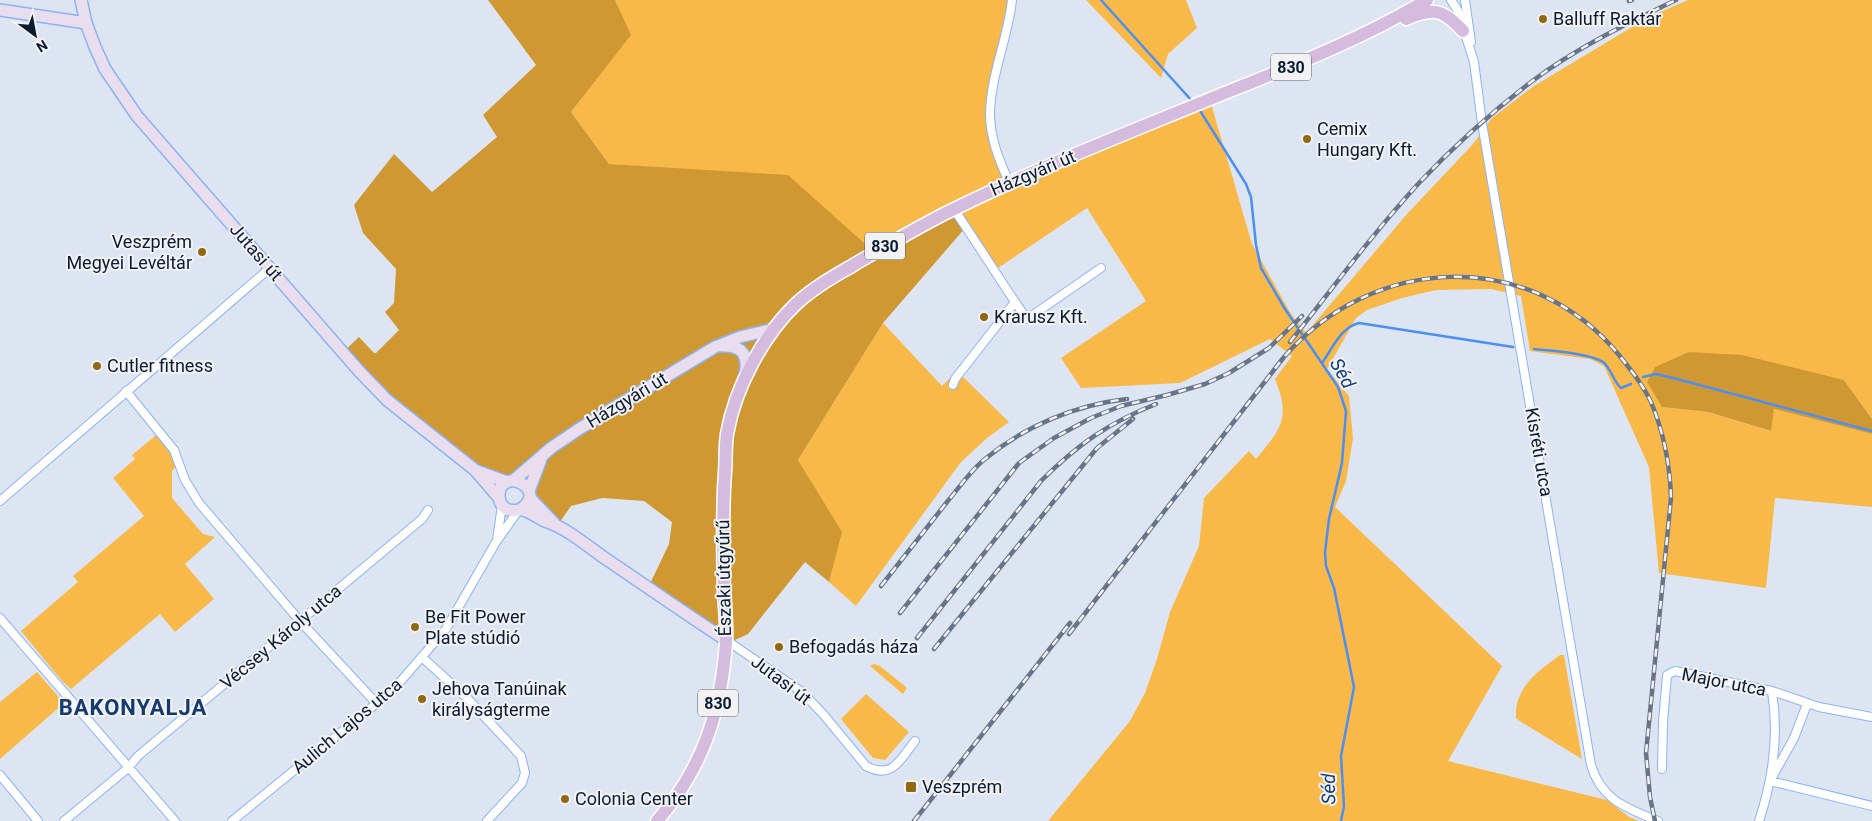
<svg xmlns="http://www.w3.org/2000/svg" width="1872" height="821" font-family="Roboto,sans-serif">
<rect width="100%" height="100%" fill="#dde5f3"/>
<path fill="#f8b949" d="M615 0H1011L989 114 1009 183 1210 100 1252 244 1291 314 1306 333 1407 214 1473 144 1492 118 1534 86 1647 18 1688 0H1872V419L1844 380 1819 375 1663 407 1708 412 1770 431 1774 409 1872 434V507L1775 498 1766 588 1659 573 1649 467 1604 366 1590 359 1530 351 1521 296 1491 289 1436 290 1402 298 1367 310 1356 318 1327 369 1349 396 1353 438 1346 481 1335 507 1502 666 1448 761 1607 800 1629 817 1639 821H1048L1130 721 1145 693 1157 659 1170 612 1199 546 1204 498 1249 451 1256 459C1281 429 1291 418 1275 379L1292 356 1270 339 1180 383 1081 388 1061 358 1146 301 1087 208 995 270 955 210 873 252 676 169 609 164 571 112 630 35Z
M1086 0H1186L1197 28 1168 54 1161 78Z
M883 323 942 386 957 371 1009 422 987 438 961 462 856 606 829 582 841 532 798 460Z
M160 432 179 463 172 471V498L203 534 215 537 185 564 214 599 175 632 160 614 71 689 62 681 21 631 78 582 73 576 144 516 113 478 135 459 132 455Z
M1560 655H1564L1582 759 1521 722 1516 718C1514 688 1538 671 1560 655Z
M874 664 880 666 907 688 903 694 870 666Z
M37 672 64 703 0 759V702Z
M866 694 909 732 885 760 873 758 841 719Z"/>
<path fill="#d09833" d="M488 0H615L631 35 571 112 609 164 788 175 873 251 955 210 966 227 883 323 798 460 842 532 829 582 805 562 748 634 735 640 724 641 647 590 669 544 672 522 644 501 602 498 571 506 557 526 530 498 540 462 513 479 469 465 342 353 359 337 374 353H376L399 330 385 312 394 303 396 269 363 233 354 205 394 154 432 192 497 137 483 115 536 65Z
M1689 352 1742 355 1844 380 1872 419V434L1774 409 1771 431 1708 412 1662 407 1647 382 1655 367Z"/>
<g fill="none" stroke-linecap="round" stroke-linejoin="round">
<path stroke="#4c8ff3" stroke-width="2.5" d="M1101 0 1192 101
M1199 109 1246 184 1251 197 1256 245 1261 268 1285 309 1338 387 1346 411 1342 463 1329 519 1325 552 1326 566 1334 588 1354 687 1341 756 1344 806 1341 821
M1534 349C1551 351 1589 353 1603 362 1611 368 1613 381 1621 388L1631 384
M1322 363C1332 349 1341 327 1359 323L1513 347
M1643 377 1656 374 1677 379 1872 431"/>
<defs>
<path id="street" d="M1451 0 1458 11 1474 62 1482 123 1591 765C1602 801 1627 808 1658 821
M1465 0 1471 42
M1009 182C999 160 990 138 990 113 991 74 1008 38 1012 0
M1015 302 1027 319 1101 268
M953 385 955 379 1015 302 954 209
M126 391 174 450 185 480 199 503 300 621 377 704
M0 501 270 268
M497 540 502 505
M0 618 175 821
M726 640 802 692 823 714 866 766C892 780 900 760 915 741
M423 658 468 699 521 756 525 773 522 783 487 821
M1807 704 1794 738 1770 781 1872 806
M1662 769 1663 722 1667 675 1675 671 1772 691 1819 707 1872 717
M0 775 38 821
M64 821 128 768 138 756 422 519 428 510
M232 821 393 690 446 629 496 542 518 511
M1759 821C1773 779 1779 735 1772 691"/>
<path id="secondary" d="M81 0 86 23 95 47 105 69 137 116 359 371 387 400 475 470 499 498
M0 10 86 23
M722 346C743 345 749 356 745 375
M477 471 507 482
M514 480 551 448 579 429 715 347 740 337 774 329
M529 491 541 459
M530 498 554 523
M521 509C550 488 499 465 499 496 499 501 502 506 506 509 512 512 515 510 521 510 528 510 538 518 545 521 567 528 587 546 606 559 646 586 686 614 726 640"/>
<path id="primary" d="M1406 19C1434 7 1442 9 1463 31
M657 821C703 768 721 712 726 642 727 626 725 609 724 592 723 552 722 512 725 472 726 460 725 447 727 434 735 388 763 335 797 303 814 287 835 276 855 264 886 246 916 228 948 212 1035 169 1125 134 1215 97 1287 68 1360 40 1427 0"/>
</defs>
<use href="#street" stroke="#8ab4f4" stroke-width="10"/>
<use href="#secondary" stroke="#8ab4f4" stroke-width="14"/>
<use href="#primary" stroke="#fff" stroke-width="15"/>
<use href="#street" stroke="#fff" stroke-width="8"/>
<use href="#secondary" stroke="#eaddee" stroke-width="11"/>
<use href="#primary" stroke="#d5bbdd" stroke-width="12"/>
<defs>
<path id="rail" d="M1629 1 1632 0
M1290 342C1332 289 1373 233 1419 183 1453 147 1492 112 1531 82 1576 48 1626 24 1676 0
M881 586C903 558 925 530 947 502 959 488 970 471 985 459 1025 426 1075 405 1127 399
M900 613 1019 463 1054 438 1091 418 1121 406 1167 395 1205 384 1229 373 1269 348 1302 316
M1069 634 1284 357C1374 254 1530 247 1619 355 1631 370 1643 385 1651 402 1664 433 1670 465 1671 498L1646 753 1650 797 1655 821
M917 638 1041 481C1077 445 1108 423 1156 404
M934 649 1097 448 1133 419
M914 821 1070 623"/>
</defs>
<use href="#rail" stroke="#687488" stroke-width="4.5"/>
<use href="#rail" stroke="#f2f2f2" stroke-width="2.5" stroke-dasharray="8" stroke-linecap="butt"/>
</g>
<g fill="#936813" stroke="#f2f2f2" stroke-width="2">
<circle cx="1543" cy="19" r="5"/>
<circle cx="1307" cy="139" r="5"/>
<circle cx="202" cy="252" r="5"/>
<circle cx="984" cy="317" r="5"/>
<circle cx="97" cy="366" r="5"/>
<circle cx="415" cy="627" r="5"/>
<circle cx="779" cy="647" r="5"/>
<circle cx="422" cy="699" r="5"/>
<rect x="905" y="781" width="12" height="12" rx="2.5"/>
<circle cx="565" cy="799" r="5"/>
</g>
<g text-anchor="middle" stroke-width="4" stroke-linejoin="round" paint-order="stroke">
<g fill="#f2f2f2" stroke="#505c6c" stroke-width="1">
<rect x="1271" y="53.5" width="40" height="27" rx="4"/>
<rect x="865" y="232.5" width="40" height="27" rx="4"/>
<rect x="698" y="689.5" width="40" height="27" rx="4"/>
</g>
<g font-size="16" font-weight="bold" fill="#0b1b33">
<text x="1291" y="73">830</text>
<text x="885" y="252">830</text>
<text x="718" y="709">830</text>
</g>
<g font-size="18" fill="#0b1b33" stroke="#f2f2f2" text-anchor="start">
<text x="1553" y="25">Balluff Raktár</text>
<text x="1317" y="135">Cemix<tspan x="1317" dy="21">Hungary Kft.</tspan></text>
<text x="192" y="248" text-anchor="end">Veszprém<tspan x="192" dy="21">Megyei Levéltár</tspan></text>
<text x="994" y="323">Krarusz Kft.</text>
<text x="107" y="372">Cutler fitness</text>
<text x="425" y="623">Be Fit Power<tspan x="425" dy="21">Plate stúdió</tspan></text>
<text x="789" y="653">Befogadás háza</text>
<text x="432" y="695">Jehova Tanúinak<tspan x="432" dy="21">királyságterme</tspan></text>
<text x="922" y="793">Veszprém</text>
<text x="575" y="805">Colonia Center</text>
</g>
<g font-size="18" fill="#0b1b33" stroke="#f2f2f2">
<text transform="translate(1033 173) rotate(-23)" y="6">Házgyári út</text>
<text transform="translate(256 252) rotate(49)" y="6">Jutasi út</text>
<text transform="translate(627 400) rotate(-31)" y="6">Házgyári út</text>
<text transform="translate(1539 452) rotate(80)" y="6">Kisréti utca</text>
<text transform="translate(724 578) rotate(-91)" y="6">Északi útgyűrű</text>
<text transform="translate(281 637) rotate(-40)" y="6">Vécsey Károly utca</text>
<text transform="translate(781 680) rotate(37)" y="6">Jutasi út</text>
<text transform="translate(1724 682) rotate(11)" y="6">Major utca</text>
<text transform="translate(347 726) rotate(-40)" y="6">Aulich Lajos utca</text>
</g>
<g font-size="19" font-style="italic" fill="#113c7b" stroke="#f2f2f2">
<text transform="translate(1343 373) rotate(61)" y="7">Séd</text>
<text transform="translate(1328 789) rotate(-91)" y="7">Séd</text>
</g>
<g font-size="22" font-weight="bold" letter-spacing="1" fill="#153a70" stroke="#f2f2f2">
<text x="133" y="715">BAKONYALJA</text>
</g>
</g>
<g transform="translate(35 35) rotate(148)" stroke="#f2f2f2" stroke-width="4" paint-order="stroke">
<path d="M0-4L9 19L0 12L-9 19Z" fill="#0b1b33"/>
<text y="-8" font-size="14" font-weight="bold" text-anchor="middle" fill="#0b1b33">N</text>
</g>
</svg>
